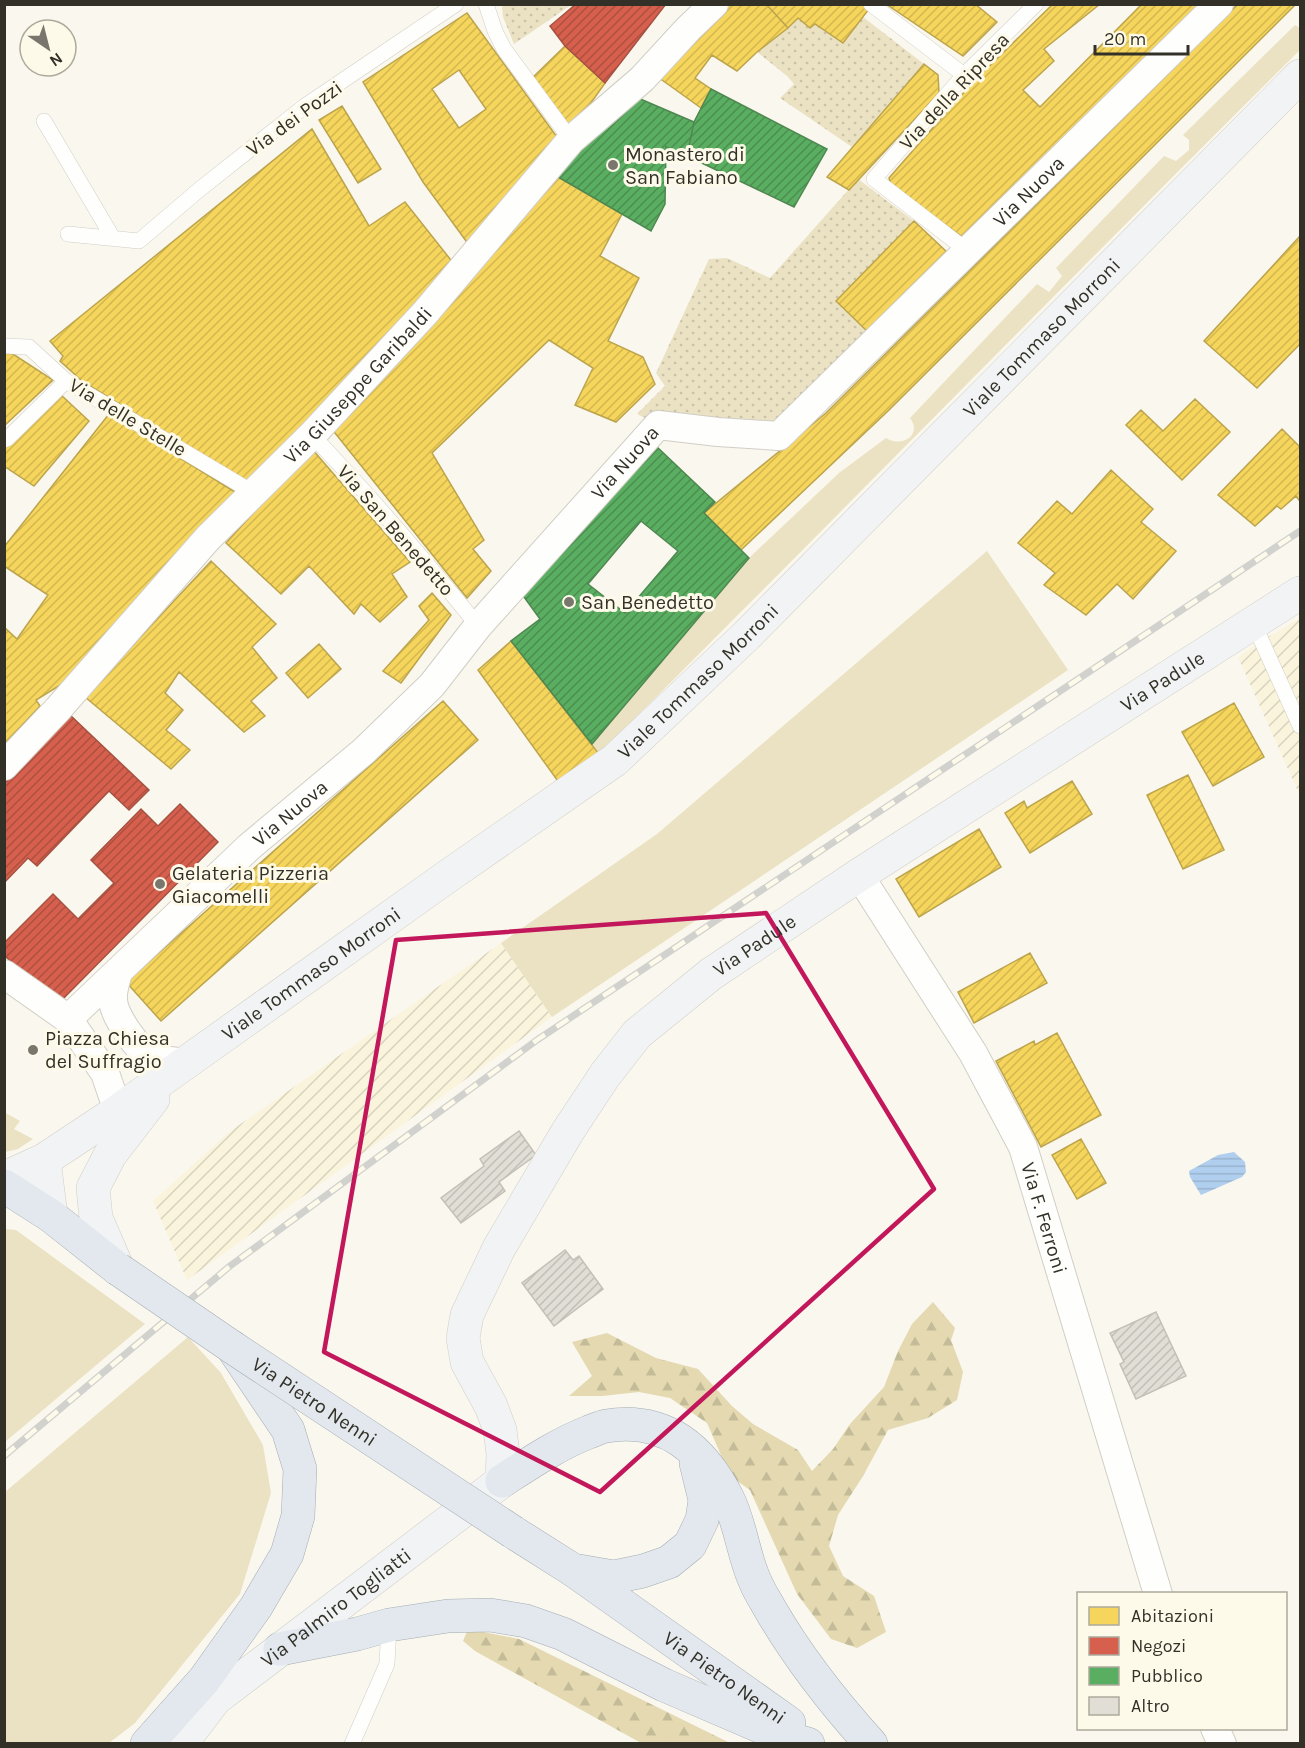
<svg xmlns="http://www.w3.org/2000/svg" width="1305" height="1748" font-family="Karla,sans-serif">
<defs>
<pattern id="industrial-furrows" width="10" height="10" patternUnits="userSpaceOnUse" patternTransform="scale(1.5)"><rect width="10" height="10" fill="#faf4dd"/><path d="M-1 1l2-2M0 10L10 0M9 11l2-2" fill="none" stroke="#d7d2be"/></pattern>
<pattern id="forest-firs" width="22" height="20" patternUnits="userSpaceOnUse" patternTransform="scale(1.5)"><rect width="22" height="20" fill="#e4d9b1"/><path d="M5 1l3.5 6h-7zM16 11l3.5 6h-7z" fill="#c4bb98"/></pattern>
<pattern id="garden-dots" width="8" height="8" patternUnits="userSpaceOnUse" patternTransform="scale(1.5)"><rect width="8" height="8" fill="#ebe2c3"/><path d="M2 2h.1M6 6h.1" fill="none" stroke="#cac2a8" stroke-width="1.8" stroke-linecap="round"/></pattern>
<pattern id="water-rules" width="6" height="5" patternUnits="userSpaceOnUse" patternTransform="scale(1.5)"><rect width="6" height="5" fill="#b0cfef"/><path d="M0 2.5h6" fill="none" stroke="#98b2cd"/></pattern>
<pattern id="homes-hatch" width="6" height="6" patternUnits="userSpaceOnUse" patternTransform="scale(1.5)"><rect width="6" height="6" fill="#f6d55c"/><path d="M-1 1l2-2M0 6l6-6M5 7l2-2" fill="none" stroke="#d3b750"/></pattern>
<pattern id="shops-hatch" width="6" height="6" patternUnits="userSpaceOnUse" patternTransform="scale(1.5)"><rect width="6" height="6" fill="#d6604d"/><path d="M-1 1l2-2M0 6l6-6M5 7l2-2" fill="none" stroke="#ae5040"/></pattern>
<pattern id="public-hatch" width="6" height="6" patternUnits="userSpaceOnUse" patternTransform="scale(1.5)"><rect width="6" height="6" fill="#5aae61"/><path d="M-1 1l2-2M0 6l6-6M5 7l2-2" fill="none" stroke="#4b8e50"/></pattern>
<pattern id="building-hatch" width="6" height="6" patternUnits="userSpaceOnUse" patternTransform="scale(1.5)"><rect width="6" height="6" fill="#e0ded5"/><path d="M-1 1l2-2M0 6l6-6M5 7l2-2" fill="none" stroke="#c1bfb7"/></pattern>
</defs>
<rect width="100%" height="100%" fill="#faf7ee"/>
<path fill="url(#industrial-furrows)" d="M1300 618V796L1238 657 1261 641Z
M501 943 552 1017 187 1280 153 1201 229 1132Z"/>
<path fill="#ebe2c3" d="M1295 25 1300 28V50C1065 283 834 520 599 754L592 744 749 558 839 473 886 438C901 448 923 435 910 418L1037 284 1049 292 1062 276 1056 268 1164 156 1176 161 1189 150V140L1183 135Z
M987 551 1068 670 552 1017 501 943 657 834Z
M4 1112 20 1121 14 1129 33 1139 18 1149 5 1152Z
M5 1229 16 1230 145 1324 5 1442Z
M188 1337 221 1373 263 1445 271 1493 240 1594 135 1723 109 1743H5V1492Z"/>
<path fill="url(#forest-firs)" d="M933 1302 955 1328 951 1340 963 1372 957 1400 928 1418 888 1430 863 1476 838 1515 829 1546 843 1576 874 1596 886 1632 857 1648 831 1639 797 1594 750 1490 730 1476 707 1423 670 1398 639 1392 602 1396H569L592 1376 572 1342 607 1333 656 1358 698 1369 732 1406 753 1424 798 1450 812 1471 833 1449 850 1424 884 1387 898 1351 912 1324Z
M468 1629 519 1639 730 1743H641L475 1651 463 1641Z"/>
<path fill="url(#garden-dots)" d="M502 5V4L571 5 514 44 503 17Z
M863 17 924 64 852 147 780 98 794 84 787 76 757 52 798 18 810 28 815 24 843 43Z
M858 179 914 221 836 301 870 334 779 436 659 425 637 414 665 386 656 373 709 259 727 258 770 278Z"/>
<path fill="url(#water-rules)" d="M1234 1152 1245 1162 1246 1172 1242 1177 1201 1195 1190 1177 1189 1171 1218 1155Z"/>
<path fill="url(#homes-hatch)" stroke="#bca44c" stroke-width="1.5" fill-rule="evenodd" d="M726 4H766L788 28 757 52 737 71 712 55 695 78 711 89 701 108 655 75Z
M766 4H862L869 9 843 43 815 24 810 28 798 18 788 28Z
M886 4H975L997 22 963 56Z
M1053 4H1100L1044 49 1054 61 1023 90 1040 107 1140 6 1139 4H1200L964 238 891 186 889 178 973 82Z
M1238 4H1296L888 411 741 550 704 513 826 413Z
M467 13 562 144 469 245 423 182 363 82ZM459 70 486 109 459 128 432 89Z
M565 46 605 83 571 131 531 79Z
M924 64 938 75 939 93 849 190 827 177Z
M342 106 381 169 358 183 319 120Z
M312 129 369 226 405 202 454 264 330 399 247 483 82 381 60 361 63 356 50 341Z
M553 174 622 214 600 256 639 278 608 341 643 357 655 384 616 422 575 405 593 368 549 340 432 453 484 540 473 549 491 571 467 598 331 428Z
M914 221 948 253 870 334 836 301Z
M1300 236V344L1257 388 1204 341Z
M4 353 13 354 53 380 4 426Z
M60 394 89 421 34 486 4 466V443Z
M1195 399 1230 432 1182 480 1126 425 1141 410 1163 431Z
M109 414 235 492 62 684 36 700 40 706 4 745V627L17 639 48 595 4 566V547Z
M1282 429 1300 447V499L1299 500 1296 496 1281 509 1277 506 1255 526 1218 495Z
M312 449 410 562 392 574 407 597 380 622 361 604 354 614 309 566 281 594 226 543Z
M1111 470 1153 509 1141 522 1176 551 1133 599 1117 584 1086 615 1044 585 1055 573 1018 543 1057 501 1072 514Z
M211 561 276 624 252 647 277 678 251 701 265 716 244 732 179 672 165 693 183 710 166 730 190 750 171 769 85 697Z
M432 593 451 615 401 683 383 671 429 620 419 606Z
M511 641 599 754 560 784 478 670Z
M319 644 341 669 308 698 286 673Z
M443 701 478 740 161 1021 126 982Z
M1234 703 1264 757 1213 786 1182 732Z
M1188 775 1224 850 1183 869 1147 795Z
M1072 781 1092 814 1030 853 1005 813 1024 801 1027 808Z
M979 829 1001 867 919 917 896 879Z
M1030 953 1047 983 974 1023 958 992Z
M1057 1033 1101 1115 1041 1147 996 1061 1034 1041 1035 1045Z
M1081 1139 1106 1183 1077 1199 1052 1155Z"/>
<path fill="url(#shops-hatch)" stroke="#a55242" stroke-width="1.5" d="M576 4H666L605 83 565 46 550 26Z
M70 715 149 790 129 810 109 791 37 866 28 858 4 883V784Z
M180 804 218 842 56 1006 4 955V943L53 894 78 919 114 883 91 860 141 809 158 826Z"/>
<path fill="url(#public-hatch)" stroke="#4e8850" stroke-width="1.5" fill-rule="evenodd" d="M711 89 827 149 794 207 687 156 694 122Z
M631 95 694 122 687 156 666 147 665 204 651 231 553 174Z
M656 446 715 502 704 513 749 558 592 744 511 641 540 619 519 590ZM641 521 678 551 625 613 588 584Z"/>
<path fill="url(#building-hatch)" stroke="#c3c0b8" stroke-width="1.5" d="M519 1131 536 1155 499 1182 505 1191 461 1223 441 1198 484 1166 480 1159Z
M565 1250 573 1260 579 1256 603 1289 554 1326 522 1283Z
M1156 1312 1186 1376 1136 1399 1120 1364 1124 1362 1110 1333Z"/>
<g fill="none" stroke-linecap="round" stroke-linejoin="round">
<defs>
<path id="lane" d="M486 4 495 31 504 49 571 140
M871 4 964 75
M44 121 113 238
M68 234 139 241 200 189 305 106 456 4
M969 252 874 179 964 75 1036 4
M4 346 29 347 66 381 254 493
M312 435C370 496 425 560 478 626
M4 440 7 439 66 381
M1253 622 1300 726
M352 1744 387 1664 389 1625"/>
<g id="street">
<path id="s1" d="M4 766 58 709 208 538 312 435 425 313 571 140 642 79 688 29 714 4"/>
<path id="s2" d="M859 875 973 1053 1023 1147 1158 1594"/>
<path d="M118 972C116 981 112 991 113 1000 114 1016 138 1051 152 1057 162 1061 174 1061 185 1063"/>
<path d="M4 974 68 1019 105 1073 118 1111"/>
<path id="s3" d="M68 1019 249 847 364 751 432 685 478 626 658 425 718 432 779 436 1219 4"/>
<path d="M1215 1728 1222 1744"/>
</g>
<g id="secondary">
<path d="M44 1160 51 1216"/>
<path id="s4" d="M4 1175H11L44 1160 118 1111 448 876 615 760 747 635 1300 76"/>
<path d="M118 1269 96 1218 93 1188 110 1155 153 1099"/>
<path id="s5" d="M181 1744 215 1699 502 1481 503 1454 500 1430 491 1406 467 1362 463 1338 467 1315 499 1248 568 1131 605 1075 637 1034 711 974 859 875 1300 593"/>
</g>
<g id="primary">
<path d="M4 1186 51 1216 118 1269"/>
<path d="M502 1481C530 1463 558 1444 589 1432 595 1430 600 1427 606 1426 665 1416 703 1449 728 1499 741 1525 743 1555 755 1581 759 1591 765 1600 770 1609 799 1659 832 1701 871 1744"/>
<path d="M513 1532 573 1570 614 1577 643 1571 669 1562 690 1545 702 1520 705 1500 696 1463"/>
<path id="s6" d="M573 1570 789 1723"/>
<path d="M280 1649 357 1634 389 1625 448 1616 490 1615 526 1621 563 1634 664 1685 787 1738 808 1744"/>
<path d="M147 1744 204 1680 256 1607 287 1554 298 1516 300 1469 288 1430 232 1347"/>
</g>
</defs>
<use href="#lane" stroke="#d1cec5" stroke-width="16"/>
<use href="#street" stroke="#d1cec5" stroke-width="30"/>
<use href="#secondary" stroke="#d1cec5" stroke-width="34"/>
<use href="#primary" stroke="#a4adb3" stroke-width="34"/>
<use href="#lane" stroke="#fefefc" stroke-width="15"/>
<use href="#street" stroke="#fefefc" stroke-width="28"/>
<use href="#secondary" stroke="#f1f3f5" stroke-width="33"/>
<use href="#primary" stroke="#e2e8ed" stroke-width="33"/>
<defs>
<path id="rail" d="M4 1456 230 1266 537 1040 1300 531"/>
</defs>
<use href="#rail" stroke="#d1d1ce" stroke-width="7"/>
<use href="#rail" stroke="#fefaea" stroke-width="4.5" stroke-dasharray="14" stroke-linecap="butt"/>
<defs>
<g id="primary-bridge">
<path id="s7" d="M118 1269 232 1347 513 1532"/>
</g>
</defs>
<use href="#primary-bridge" stroke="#a4adb3" stroke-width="34" stroke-linecap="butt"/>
<use href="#primary-bridge" stroke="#e2e8ed" stroke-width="33"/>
</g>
<path fill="none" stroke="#c2185b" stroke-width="4.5" stroke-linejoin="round" d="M766 913 934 1189 600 1492 324 1352 396 940Z"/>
<g fill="#79766d" stroke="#fefaea" stroke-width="2">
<circle cx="613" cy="165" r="6"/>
<circle cx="569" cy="602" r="6"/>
<circle cx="160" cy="884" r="6"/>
<circle cx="33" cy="1050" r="6"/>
</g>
<g text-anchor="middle" stroke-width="6" stroke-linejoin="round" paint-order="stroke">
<g font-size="20" fill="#333127" stroke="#fefaea">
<text transform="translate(954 91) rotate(-47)" y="7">Via della Ripresa</text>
<text transform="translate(294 118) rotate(-36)" y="7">Via dei Pozzi</text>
<text dy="7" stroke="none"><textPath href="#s3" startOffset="1310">Via Nuova</textPath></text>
<text dy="7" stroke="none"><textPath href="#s4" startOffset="1341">Viale Tommaso Morroni</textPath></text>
<text dy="7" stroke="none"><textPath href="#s1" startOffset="520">Via Giuseppe Garibaldi</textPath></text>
<text transform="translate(128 417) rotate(31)" y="7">Via delle Stelle</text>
<text dy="7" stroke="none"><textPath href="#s3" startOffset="789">Via Nuova</textPath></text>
<text transform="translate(396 530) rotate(49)" y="7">Via San Benedetto</text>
<text dy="7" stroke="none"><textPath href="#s4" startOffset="855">Viale Tommaso Morroni</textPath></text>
<text dy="7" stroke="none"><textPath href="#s5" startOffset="1554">Via Padule</textPath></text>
<text dy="7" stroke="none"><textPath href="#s3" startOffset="303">Via Nuova</textPath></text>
<text dy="7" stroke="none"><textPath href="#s5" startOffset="1068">Via Padule</textPath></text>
<text dy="7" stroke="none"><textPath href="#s4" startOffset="369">Viale Tommaso Morroni</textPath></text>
<text dy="7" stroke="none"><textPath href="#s2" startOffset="392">Via F. Ferroni</textPath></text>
<text dy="7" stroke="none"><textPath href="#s7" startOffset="237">Via Pietro Nenni</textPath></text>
<text dy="7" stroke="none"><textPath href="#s5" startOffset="208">Via Palmiro Togliatti</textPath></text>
<text dy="7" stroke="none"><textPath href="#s6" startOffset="186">Via Pietro Nenni</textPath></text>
</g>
<g font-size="20" fill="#333127" stroke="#fefaea" text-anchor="start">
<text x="625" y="161">Monastero di<tspan x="625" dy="23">San Fabiano</tspan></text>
<text x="581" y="609">San Benedetto</text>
<text x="172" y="880">Gelateria Pizzeria<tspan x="172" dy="23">Giacomelli</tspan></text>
<text x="45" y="1045">Piazza Chiesa<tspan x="45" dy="23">del Suffragio</tspan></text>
</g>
</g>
<rect width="1305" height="1748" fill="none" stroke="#333127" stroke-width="12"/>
<rect x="1077" y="1592" width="210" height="138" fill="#fefaea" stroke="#adaa9c" stroke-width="1.5"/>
<rect x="1089" y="1607" width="30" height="18" fill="#f6d55c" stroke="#adaa9c" stroke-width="1.5"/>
<text x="1131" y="1622" font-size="18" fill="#333127">Abitazioni</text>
<rect x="1089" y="1637" width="30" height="18" fill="#d6604d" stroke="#adaa9c" stroke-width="1.5"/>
<text x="1131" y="1652" font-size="18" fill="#333127">Negozi</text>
<rect x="1089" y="1667" width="30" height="18" fill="#5aae61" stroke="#adaa9c" stroke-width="1.5"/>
<text x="1131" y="1682" font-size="18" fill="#333127">Pubblico</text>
<rect x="1089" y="1697" width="30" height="18" fill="#e0ded5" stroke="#adaa9c" stroke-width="1.5"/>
<text x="1131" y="1712" font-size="18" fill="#333127">Altro</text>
<g transform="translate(48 48) rotate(145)"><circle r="28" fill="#fefaea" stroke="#adaa9c" stroke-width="1.5"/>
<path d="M0-4.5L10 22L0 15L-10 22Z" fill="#79766d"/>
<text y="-9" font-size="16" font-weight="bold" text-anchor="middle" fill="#333127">N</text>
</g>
<path d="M1095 45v9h93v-9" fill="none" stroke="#333127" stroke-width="3"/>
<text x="1104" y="45" font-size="18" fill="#333127" stroke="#fefaea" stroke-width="4.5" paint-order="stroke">20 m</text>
</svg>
